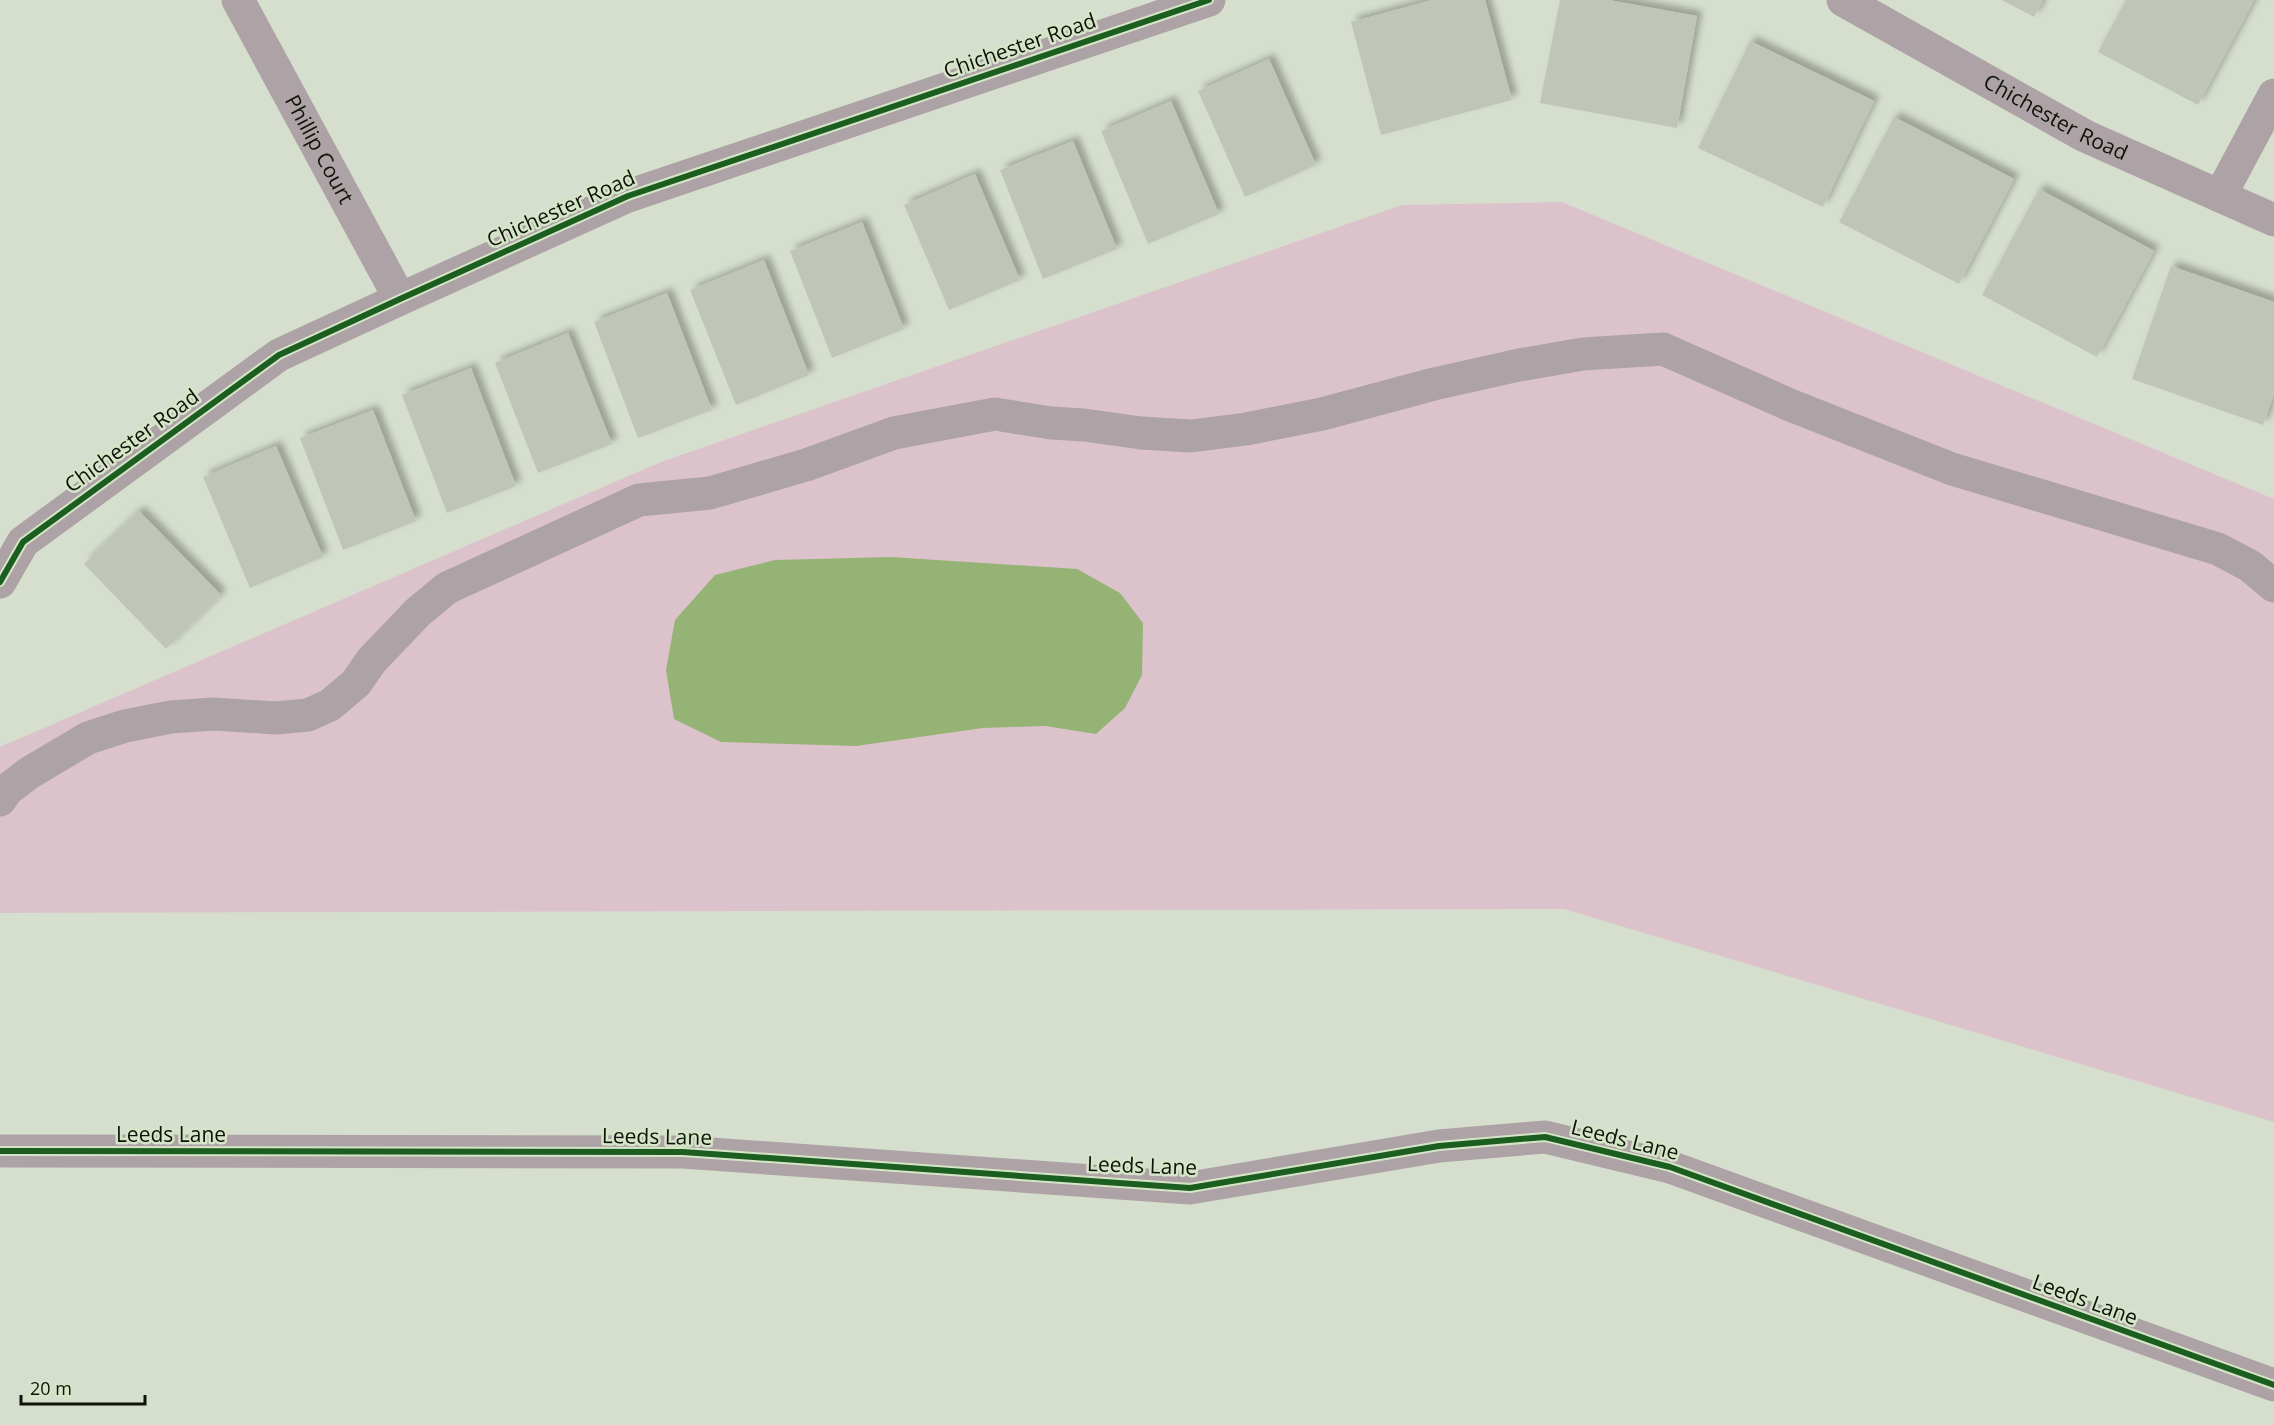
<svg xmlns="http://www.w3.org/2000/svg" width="2274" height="1425" font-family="'Open Sans',sans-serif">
<defs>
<filter id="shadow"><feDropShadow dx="5.5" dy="-5.5" stdDeviation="3" flood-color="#0004"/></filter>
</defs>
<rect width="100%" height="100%" fill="#d6dfce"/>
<path fill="#dcc3cb" d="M1562 202 2274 499V1122L1564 909 0 913V747L661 462 1402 205Z"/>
<path fill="#96b376" d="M891 557 1077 569 1120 593 1143 623 1142 675 1125 708 1096 734 1045 726 983 728 856 746 721 742 674 719 666 670 675 620 715 575 775 560Z"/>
<path fill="#bfc6b9" filter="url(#shadow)" d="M1432 0H1485L1512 100 1381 135 1351 22Z
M1560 0H1608L1697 16 1677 128 1540 103Z
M2002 0H2043L2034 17Z
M2126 0H2254L2198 105 2098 52Z
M1750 41 1874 101 1823 207 1698 148Z
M1269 59 1316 165 1245 197 1198 91Z
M1171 101 1219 214 1148 244 1101 131Z
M1894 117 2014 179 1959 284 1839 222Z
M1073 141 1117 249 1043 279 1000 170Z
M975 174 1020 280 949 310 904 205Z
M2039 189 2154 251 2097 357 1982 295Z
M862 222 904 329 832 358 790 251Z
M764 260 809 375 736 405 690 290Z
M2171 266 2274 302V394L2263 425 2132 379Z
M667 293 712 410 638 438 594 322Z
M568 333 612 444 538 473 495 363Z
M471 368 516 486 447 513 402 395Z
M373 410 416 521 343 550 300 438Z
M276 446 323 557 250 588 203 477Z
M139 511 221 595 166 649 84 564Z"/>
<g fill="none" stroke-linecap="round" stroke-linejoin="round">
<g stroke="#ada2a5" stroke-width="33">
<path id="s1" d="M238 0 400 299"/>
<path id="s2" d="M1843 0 2085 136 2274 220"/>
<path d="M2220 196 2274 95"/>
<path d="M0 582 23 542 279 355 400 299 628 196 1209 0"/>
<path d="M0 800 7 790 29 773 88 738 125 726 171 717 214 714 276 718 308 715 330 705 356 683 372 660 418 612 447 588 639 500 710 493 806 465 894 433 995 414 1051 423 1084 425 1141 433 1191 436 1246 429 1322 414 1434 384 1519 365 1583 354 1663 349 1790 405 1952 469 2218 549 2250 566 2274 586"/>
<path d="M0 1151 683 1152 1190 1188 1439 1146 1545 1137 1670 1167 2274 1385"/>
</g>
<defs>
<path id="cycleway" d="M0 582 23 542 279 355 400 299 628 196 1209 0
M0 1151 683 1152 1190 1188 1439 1146 1545 1137 1670 1167 2274 1385"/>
</defs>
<use href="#cycleway" stroke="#d6e5c8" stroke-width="10"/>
<use href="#cycleway" stroke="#1b5e20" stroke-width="6"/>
</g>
<g text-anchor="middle" stroke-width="5" stroke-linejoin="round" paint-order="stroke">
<g font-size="21" fill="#0e1309" stroke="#d6e5c8">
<text transform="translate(1020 46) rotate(-19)" y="7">Chichester Road</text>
<text dy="7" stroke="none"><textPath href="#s2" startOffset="243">Chichester Road</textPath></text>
<text dy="7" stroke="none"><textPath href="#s1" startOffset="170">Phillip Court</textPath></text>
<text transform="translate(561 209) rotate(-24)" y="7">Chichester Road</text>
<text transform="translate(132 441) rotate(-36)" y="7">Chichester Road</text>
<text x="171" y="1142">Leeds Lane</text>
<text transform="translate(657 1137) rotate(1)" y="7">Leeds Lane</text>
<text transform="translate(1625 1140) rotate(14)" y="7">Leeds Lane</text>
<text transform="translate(1142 1166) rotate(2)" y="7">Leeds Lane</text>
<text transform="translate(2085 1300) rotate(20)" y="7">Leeds Lane</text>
</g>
</g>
<path d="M21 1395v9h124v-9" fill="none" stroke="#0e1309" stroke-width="3"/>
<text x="30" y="1395" font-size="18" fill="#0e1309" stroke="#d6e5c8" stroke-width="4.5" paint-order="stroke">20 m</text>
</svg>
